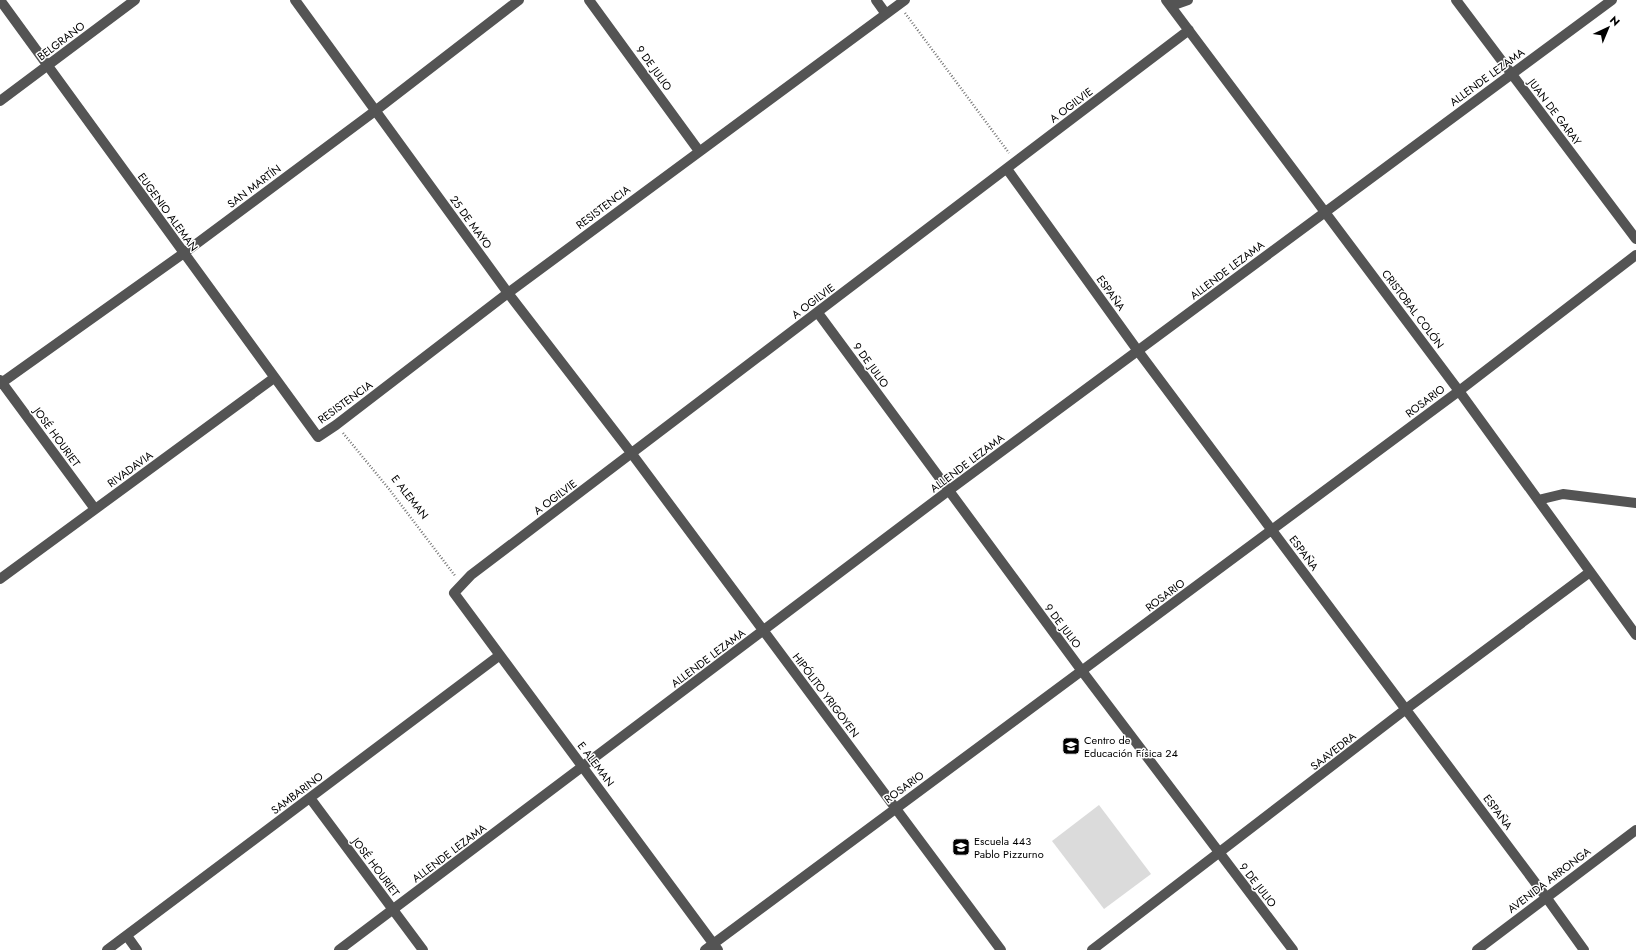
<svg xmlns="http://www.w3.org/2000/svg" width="1636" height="950" font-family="Jost,sans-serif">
<rect width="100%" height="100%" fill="#fff"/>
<path fill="#dbdbdb" d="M1099 805 1151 874 1104 909 1052 841Z"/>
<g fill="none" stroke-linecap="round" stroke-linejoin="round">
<path stroke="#767676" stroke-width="2.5" stroke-dasharray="1 2" stroke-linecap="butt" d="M905 13 1009 153
M343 433 389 489 456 577"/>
<path stroke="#545454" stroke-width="10" d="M0 0 318 437 336 425 508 293 905 0
M295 0 508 293 632 454 1001 950
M589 0 699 151
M876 0 886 14
M1166 0 1459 391 1636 635
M1456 0 1636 239
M1171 6 1188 0
M0 101 135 0
M1007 169 1138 351 1546 897 1584 950
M818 313 1082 671 1293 950
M0 380 95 509
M0 384 184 253 375 111 519 0
M1538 500 1563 494 1636 503
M0 579 274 378
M310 798 423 950
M127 936 137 950
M107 950 500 655
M339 950 948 491 1612 0
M705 950 1459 391 1636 255
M718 950 454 593 471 575 1189 30
M1092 950 1406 709 1590 572
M1477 950 1636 830"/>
</g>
<defs>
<symbol id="school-square" viewBox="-11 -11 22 22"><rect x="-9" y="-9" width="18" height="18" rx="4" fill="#000" stroke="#fff"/><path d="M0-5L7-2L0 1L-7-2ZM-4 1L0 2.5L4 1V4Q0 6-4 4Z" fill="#fff"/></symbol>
</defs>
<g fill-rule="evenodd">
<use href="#school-square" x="1061" y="736" width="20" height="20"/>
<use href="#school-square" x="951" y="837" width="20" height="20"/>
</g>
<g text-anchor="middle" stroke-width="3" stroke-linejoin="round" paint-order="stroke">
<g font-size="11" fill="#000" stroke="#fff">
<text transform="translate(61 41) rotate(-37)" y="4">BELGRANO</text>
<text transform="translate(654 68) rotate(54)" y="4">9 DE JULIO</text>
<text transform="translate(1487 77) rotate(-36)" y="4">ALLENDE LEZAMA</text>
<text transform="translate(1071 105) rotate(-37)" y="4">A OGILVIE</text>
<text transform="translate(1555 112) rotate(53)" y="4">JUAN DE GARAY</text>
<text transform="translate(254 186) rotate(-37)" y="4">SAN MARTÍN</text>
<text transform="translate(603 207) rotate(-37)" y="4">RESISTENCIA</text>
<text transform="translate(168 212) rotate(54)" y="4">EUGENIO ALEMAN</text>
<text transform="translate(471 222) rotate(54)" y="4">25 DE MAYO</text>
<text transform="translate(1227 270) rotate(-37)" y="4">ALLENDE LEZAMA</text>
<text transform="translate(1111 293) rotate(54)" y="4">ESPAÑA</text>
<text transform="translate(813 301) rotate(-37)" y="4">A OGILVIE</text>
<text transform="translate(1413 309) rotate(53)" y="4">CRISTOBAL COLÓN</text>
<text transform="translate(871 365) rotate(54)" y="4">9 DE JULIO</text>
<text transform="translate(1425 401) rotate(-37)" y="4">ROSARIO</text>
<text transform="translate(345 402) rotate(-36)" y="4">RESISTENCIA</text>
<text transform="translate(57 437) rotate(54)" y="4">JOSÉ HOURIET</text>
<text transform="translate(967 463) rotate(-37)" y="4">ALLENDE LEZAMA</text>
<text transform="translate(130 469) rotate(-36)" y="4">RIVADAVIA</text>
<text transform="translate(410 497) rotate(52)" y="4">E ALEMAN</text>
<text transform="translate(555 497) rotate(-37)" y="4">A OGILVIE</text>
<text transform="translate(1304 553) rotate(53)" y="4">ESPAÑA</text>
<text transform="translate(1165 595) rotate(-37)" y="4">ROSARIO</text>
<text transform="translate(1063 626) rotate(53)" y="4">9 DE JULIO</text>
<text transform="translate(708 658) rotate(-37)" y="4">ALLENDE LEZAMA</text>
<text transform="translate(826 695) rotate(53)" y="4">HIPÓLITO YRIGOYEN</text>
<text transform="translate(1333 751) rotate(-38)" y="4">SAAVEDRA</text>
<text transform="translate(596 764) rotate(53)" y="4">E ALEMAN</text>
<text transform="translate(904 787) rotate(-36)" y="4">ROSARIO</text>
<text transform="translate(297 793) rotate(-37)" y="4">SAMBARINO</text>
<text transform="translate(1498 812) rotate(53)" y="4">ESPAÑA</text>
<text transform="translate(449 853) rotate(-37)" y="4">ALLENDE LEZAMA</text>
<text transform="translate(376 867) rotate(53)" y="4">JOSÉ HOURIET</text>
<text transform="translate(1549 880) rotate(-37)" y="4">AVENIDA ARRONGA</text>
<text transform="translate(1258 885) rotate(52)" y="4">9 DE JULIO</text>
</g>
<g font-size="11" fill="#000" stroke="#fff" text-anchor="start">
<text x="1084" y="744">Centro de<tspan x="1084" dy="13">Educación Física 24</tspan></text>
<text x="974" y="845">Escuela 443<tspan x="974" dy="13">Pablo Pizzurno</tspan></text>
</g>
</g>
<g transform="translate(1608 28) rotate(44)" stroke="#ffffff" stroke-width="3" paint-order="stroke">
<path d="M0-3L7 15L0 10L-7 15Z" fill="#000000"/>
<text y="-6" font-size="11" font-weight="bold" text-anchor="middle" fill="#000000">N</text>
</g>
</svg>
